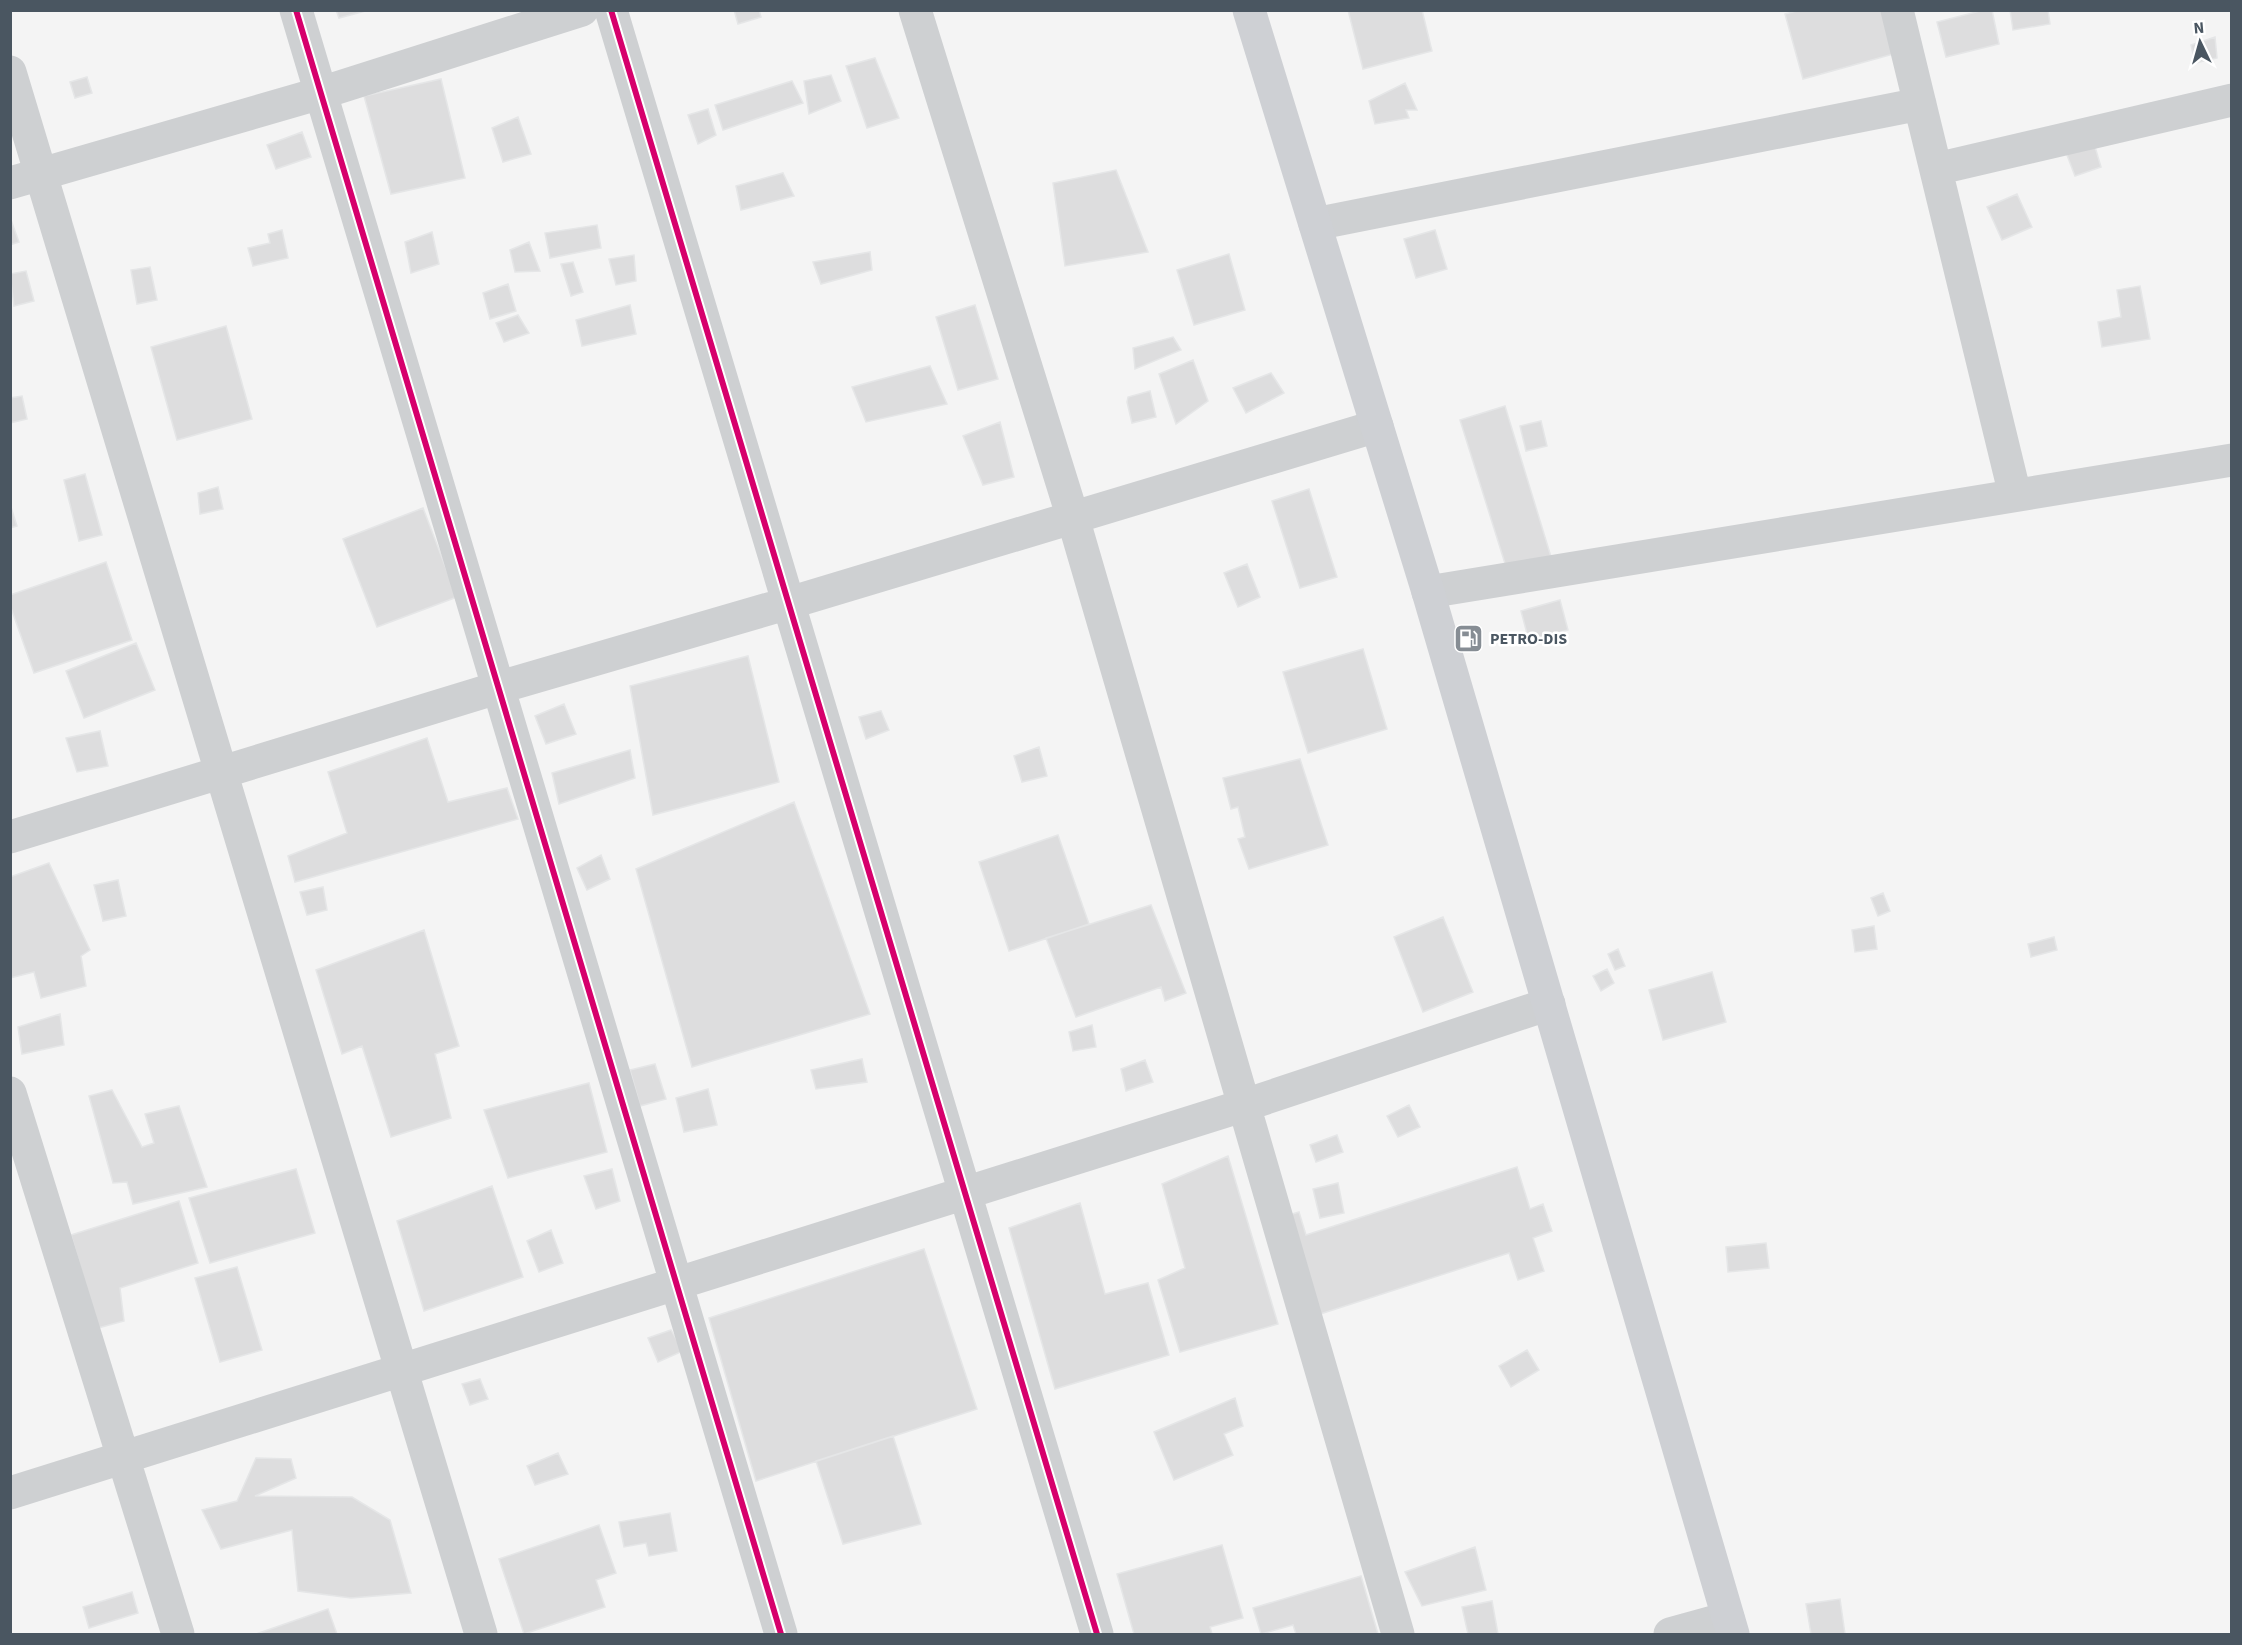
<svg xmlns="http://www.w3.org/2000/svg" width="2242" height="1645" font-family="'Source Sans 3',sans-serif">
<rect width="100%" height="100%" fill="#f4f4f4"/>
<path fill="#ddddde" stroke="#e5e6e7" stroke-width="1.5" d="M336 10H369L339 18Z
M734 10H759L761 17 738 24Z
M1348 10H1422L1432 51 1363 69Z
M1800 10H1886L1897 53 1803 79 1785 14Z
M1984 10H1992L1999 44 1946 57 1937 22Z
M2010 10H2048L2050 24 2013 30Z
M2215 37 2217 58 2195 63 2191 45Z
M875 58 899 118 867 128 846 66Z
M831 75 841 101 809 114 804 81Z
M87 77 92 93 75 98 70 82Z
M441 79 465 178 391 194 364 96Z
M792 81 803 103 723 130 715 105Z
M1405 83 1417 110H1406L1409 118 1375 124 1369 101Z
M708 109 716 135 698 144 688 115Z
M518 117 531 154 503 162 492 128Z
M302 132 311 157 276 169 267 145Z
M2093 140 2101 167 2075 176 2065 150Z
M1116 170 1148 252 1065 266 1053 183Z
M783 173 794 196 741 210 736 186Z
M2017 194 2032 227 2002 240 1987 207Z
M11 220 19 242 10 245V221Z
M597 225 601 248 550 258 545 233Z
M282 230 288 258 253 266 248 248 270 243 268 234Z
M1435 230 1447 269 1416 278 1404 239Z
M432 232 439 264 411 273 405 242Z
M529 242 540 271 515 272 510 250Z
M870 252 872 270 821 284 813 262Z
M1229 254 1245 310 1194 325 1177 270Z
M634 255 636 281 616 285 609 259Z
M573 262 583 292 571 296 561 264Z
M150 267 157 300 137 304 131 270Z
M26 271 34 301 14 306 10 274Z
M508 284 516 311 490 319 483 293Z
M2140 286 2150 339 2102 347 2098 322 2121 317 2117 290Z
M630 305 636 334 582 346 576 320Z
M975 305 998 379 958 390 936 317Z
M518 315 529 333 504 342 496 323Z
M226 326 252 419 177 440 151 347Z
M1173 337 1181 350 1135 369 1133 348Z
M1193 360 1208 401 1176 424 1159 374Z
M930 366 947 404 866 422 852 387Z
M1271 373 1284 393 1246 413 1233 388Z
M1150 391 1156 417 1132 423 1127 402 1128 397Z
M22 396 27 419 10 423V398Z
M1505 406 1552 560 1508 573 1460 420Z
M1541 421 1547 446 1526 451 1520 426Z
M1000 422 1014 477 983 485 963 436Z
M85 474 102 535 79 541 64 480Z
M218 487 223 509 200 514 198 493Z
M1309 489 1337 577 1300 588 1272 501Z
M10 504 17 526 10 528Z
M423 508 457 597 377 627 343 539Z
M106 562 132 640 34 673 10 605V595Z
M1247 564 1260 597 1238 607 1224 573Z
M1560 600 1568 630 1529 641 1521 611Z
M136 643 155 690 84 718 66 671Z
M1363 649 1387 729 1308 753 1283 672Z
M748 656 779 782 653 815 630 686Z
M564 704 576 734 546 744 535 716Z
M881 711 889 730 866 739 859 717Z
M100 731 108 766 77 772 66 738Z
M427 738 448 802 507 788 518 819 295 882 288 856 347 833 328 772Z
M1039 747 1047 776 1022 782 1014 756Z
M630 750 635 778 559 804 552 773Z
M1300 759 1328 845 1249 869 1238 839 1245 837 1238 807 1231 809 1223 778Z
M794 802 870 1014 692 1067 636 869Z
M1058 835 1089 924 1009 951 979 862Z
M601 855 610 879 587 890 577 868Z
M49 863 90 950 81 956 86 986 41 998 34 972 10 978V877Z
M118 880 126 916 103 921 94 885Z
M323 887 327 910 307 915 300 892Z
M1883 893 1890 911 1878 916 1871 898Z
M1151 905 1186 993 1165 1001 1161 987 1076 1017 1046 938Z
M1443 917 1473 992 1423 1012 1394 937Z
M1874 926 1877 949 1855 952 1852 930Z
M424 930 459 1046 435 1054 451 1118 391 1137 362 1046 342 1054 316 970Z
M2054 937 2057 950 2031 957 2028 944Z
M1618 949 1625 966 1615 970 1608 954Z
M1607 969 1614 983 1601 991 1593 976Z
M1712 972 1726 1022 1663 1040 1649 990Z
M60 1014 64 1045 22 1054 18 1027Z
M1092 1025 1096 1047 1073 1051 1069 1032Z
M862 1059 867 1082 816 1089 811 1070Z
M1145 1060 1153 1082 1126 1091 1121 1069Z
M655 1064 666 1099 640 1106 630 1070Z
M589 1083 607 1152 508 1178 484 1110Z
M708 1089 717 1125 684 1132 676 1098Z
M112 1090 142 1147 154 1143 145 1114 179 1106 207 1187 133 1204 127 1182 113 1183 89 1096Z
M1409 1105 1420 1127 1398 1137 1387 1116Z
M1337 1135 1343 1152 1316 1162 1310 1145Z
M1228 1156 1278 1324 1180 1352 1158 1280 1185 1268 1162 1184Z
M1517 1167 1530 1209 1543 1204 1552 1231 1533 1238 1544 1271 1518 1280 1509 1253 1311 1317 1279 1218 1299 1212 1306 1235Z
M296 1169 315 1233 210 1263 189 1198Z
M612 1169 620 1201 596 1209 584 1176Z
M1338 1183 1344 1213 1320 1218 1313 1189Z
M492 1186 523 1277 424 1311 397 1221Z
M179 1201 198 1263 120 1288 124 1321 98 1328 71 1235Z
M1080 1203 1105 1294 1148 1283 1169 1355 1055 1389 1009 1228Z
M551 1230 563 1263 539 1272 527 1241Z
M1766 1243 1769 1268 1728 1272 1726 1247Z
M924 1249 977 1409 756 1481 709 1318Z
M237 1267 262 1350 220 1362 195 1278Z
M671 1330 683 1351 658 1362 648 1338Z
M1527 1350 1539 1370 1511 1387 1499 1366Z
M480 1379 488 1399 470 1405 462 1384Z
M1235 1398 1243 1426 1224 1434 1233 1455 1174 1480 1154 1432Z
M893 1436 921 1524 843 1544 816 1461Z
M558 1453 568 1474 535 1485 527 1466Z
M256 1458 291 1459 296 1478 255 1496 352 1497 390 1520 411 1593 351 1598 298 1591 292 1530 221 1549 202 1510 237 1501Z
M670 1513 677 1551 649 1556 646 1543 624 1547 619 1522Z
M599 1525 616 1573 596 1580 605 1607 524 1634 499 1559Z
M1222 1545 1243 1618 1210 1627 1212 1634H1134L1117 1574Z
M1475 1547 1486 1590 1422 1606 1405 1572Z
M1361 1576 1378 1634H1296L1293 1625 1261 1634 1253 1608Z
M132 1592 138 1613 89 1628 83 1607Z
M1840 1599 1845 1634H1811L1806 1604Z
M1492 1601 1498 1634H1468L1462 1607Z
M328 1609 337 1634H256Z"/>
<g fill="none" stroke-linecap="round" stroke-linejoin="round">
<path stroke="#ced0d2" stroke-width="33" d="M296 10 781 1634
M611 10 1097 1634
M915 10 1073 518 1398 1634
M1897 10 2015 495
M10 72 481 1634
M1936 169 2232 100
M10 183 321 93 582 10
M1315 224 1920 104
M1428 592 2232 460
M10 837 497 688 789 603 1377 426
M10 1093 178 1634
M10 1493 1242 1106 1549 1004
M1670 1634 1728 1618"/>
<path stroke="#ced0d4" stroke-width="33" d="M1249 10 1428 592 1733 1634"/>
<defs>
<path id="cycleway" d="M296 10 781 1634
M611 10 1097 1634"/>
</defs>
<use href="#cycleway" stroke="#fff" stroke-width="10"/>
<use href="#cycleway" stroke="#d6006c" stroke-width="6"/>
</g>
<defs>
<symbol id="fuel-square" viewBox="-11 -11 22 22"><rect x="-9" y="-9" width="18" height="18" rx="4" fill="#868d94" stroke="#fff"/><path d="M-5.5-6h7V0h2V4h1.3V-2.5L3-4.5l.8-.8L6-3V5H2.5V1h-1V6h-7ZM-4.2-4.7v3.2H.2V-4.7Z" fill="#fff"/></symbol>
</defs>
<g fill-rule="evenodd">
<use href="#fuel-square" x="1452" y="622" width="33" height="33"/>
</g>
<g text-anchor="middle" stroke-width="5" stroke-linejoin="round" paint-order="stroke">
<g font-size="16" font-weight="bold" fill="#4a5661" stroke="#fff" text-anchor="start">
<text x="1490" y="644">PETRO-DIS</text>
</g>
</g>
<rect width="2242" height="1645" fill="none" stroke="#4a5661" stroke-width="24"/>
<g transform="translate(2200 42) rotate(355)" stroke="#ffffff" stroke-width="4.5" paint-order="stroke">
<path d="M0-4.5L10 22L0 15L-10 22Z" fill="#4a5661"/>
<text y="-9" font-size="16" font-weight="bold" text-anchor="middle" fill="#4a5661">N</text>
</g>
</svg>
